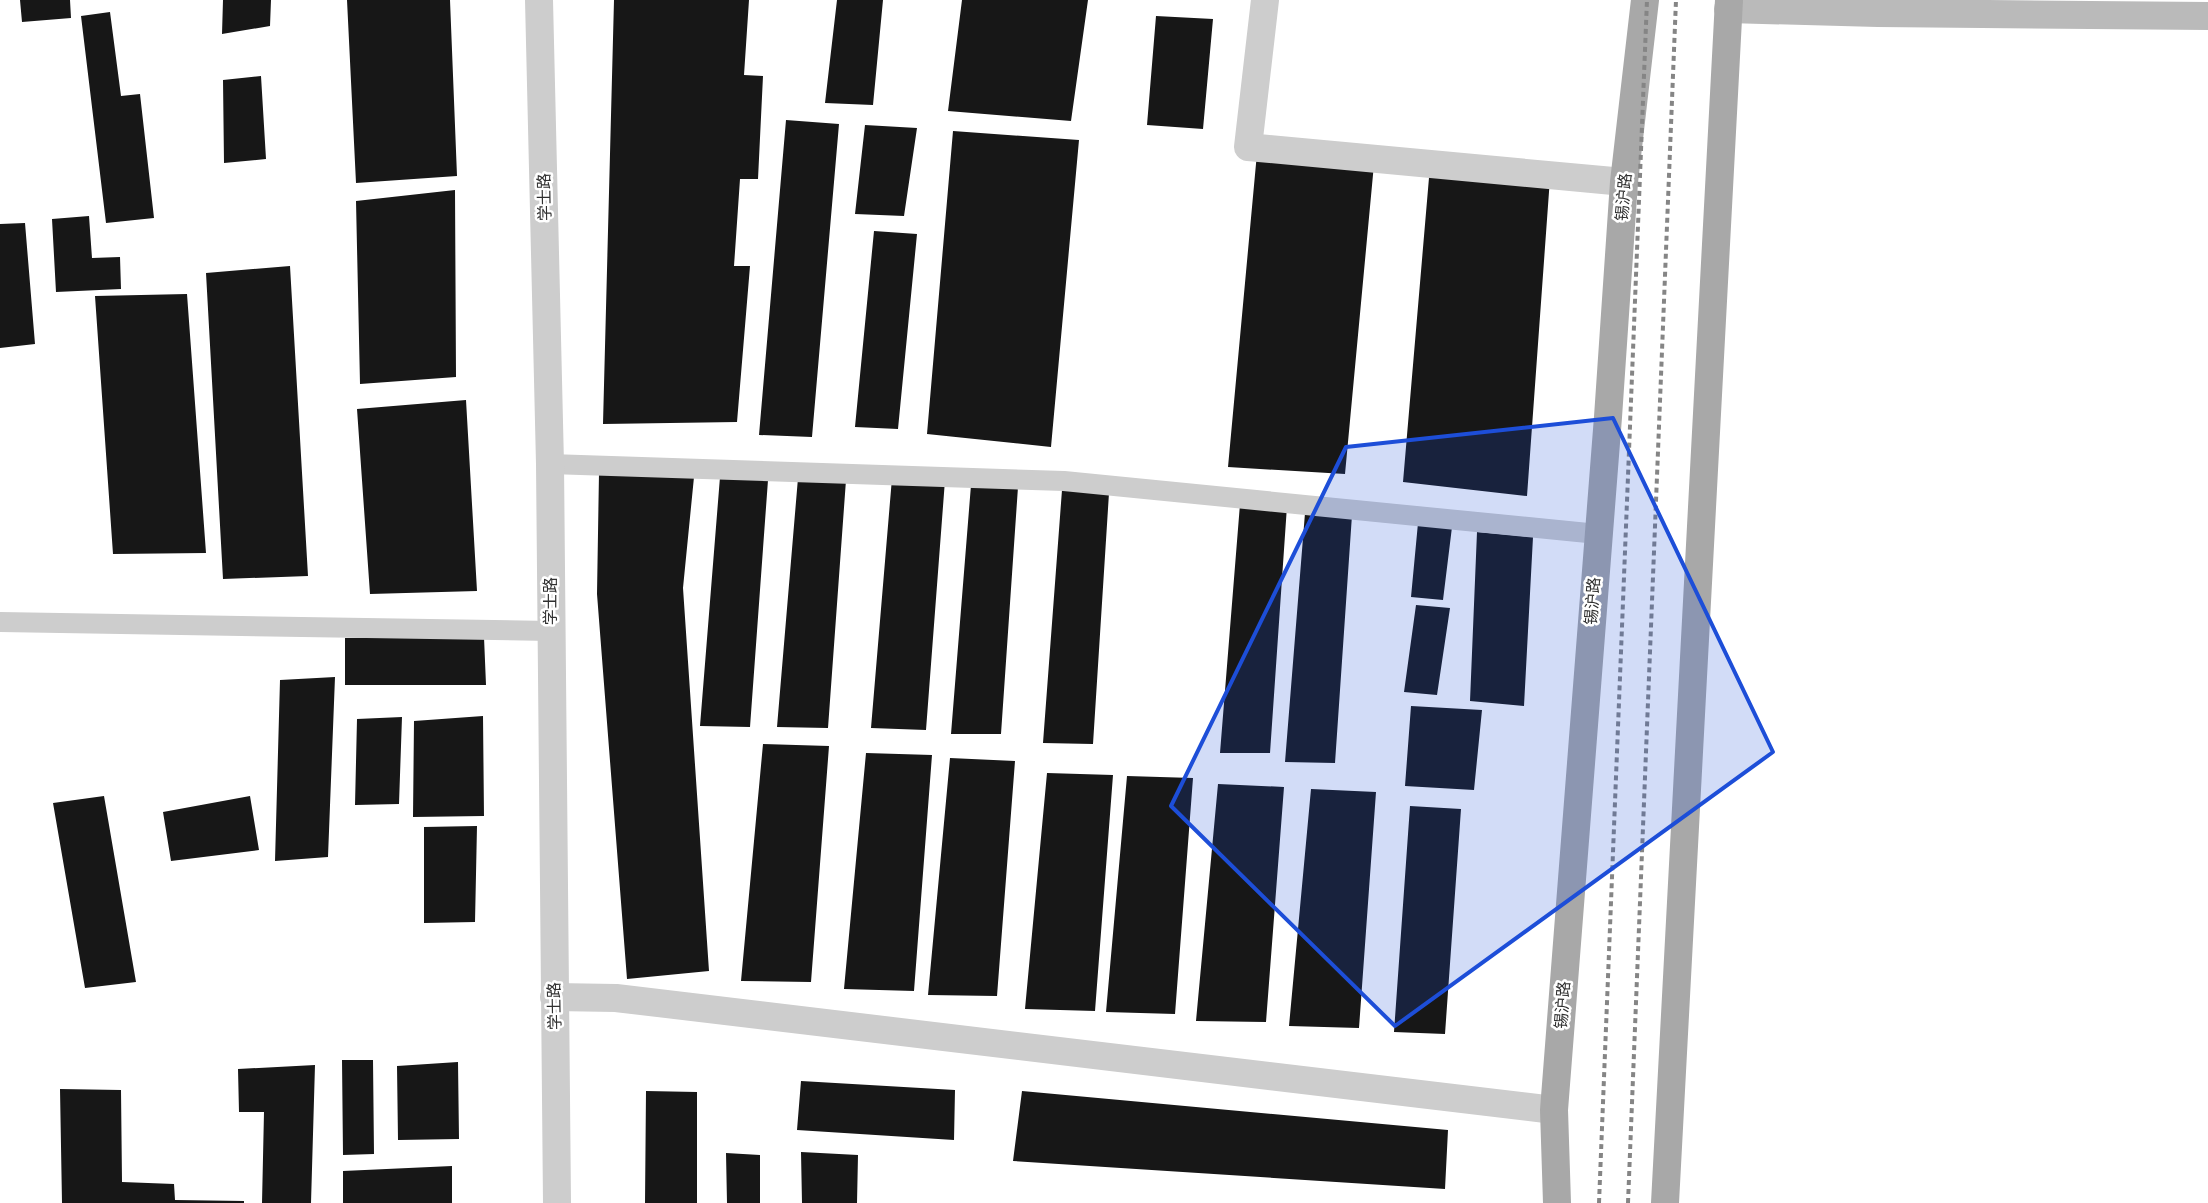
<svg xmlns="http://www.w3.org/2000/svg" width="2208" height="1203" font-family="Raleway,'Noto Sans SC',sans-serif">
<rect width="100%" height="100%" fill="#fff"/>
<path fill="#171717" d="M20 0H70L71 18 22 22Z
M223 0H271L270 26 222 34Z
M347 0H450L457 176 356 183Z
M614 0H749L744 75 763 76 758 179H740L734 266H750L737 422 603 424Z
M837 0H883L873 105 825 103Z
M962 0H1088L1071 121 948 111Z
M110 12 121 96 140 94 154 218 106 223 81 16Z
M1156 16 1213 19 1203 129 1147 125Z
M261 76 266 159 224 163 223 80Z
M786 120 839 124 812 437 759 435Z
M865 125 917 128 904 216 855 214Z
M953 131 1079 140 1051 447 927 434Z
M1257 153 1374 164 1345 474 1228 467Z
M1430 166 1550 178 1527 496 1403 482Z
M455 190 456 377 360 384 356 201Z
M89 216 92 258 120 257 121 289 56 292 52 219Z
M25 223 35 344 0 348V224Z
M874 231 917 234 898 429 855 427Z
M290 266 308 576 223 579 206 273Z
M187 294 206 553 113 554 95 296Z
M466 400 477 591 370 594 357 409Z
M599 473 694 477 683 588 709 971 627 979 597 594Z
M720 477 768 480 750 727 700 726Z
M798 478 846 480 828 728 777 727Z
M892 478 945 480 926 730 871 728Z
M971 485 1018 487 1001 734H951Z
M1062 490 1109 493 1093 744 1043 743Z
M1240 504 1287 506 1270 753H1220Z
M1305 513 1352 515 1335 763 1285 762Z
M1418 523 1452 527 1443 600 1411 597Z
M1477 532 1533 537 1524 706 1470 701Z
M1416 605 1450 608 1437 695 1404 692Z
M484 637 486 685H345V638Z
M335 677 328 857 275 861 280 680Z
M1411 706 1482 710 1474 790 1405 786Z
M483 716 484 816 413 817 414 721Z
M402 717 399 804 355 805 357 719Z
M763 744 829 746 811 982 741 981Z
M866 753 932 755 914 991 844 989Z
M950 758 1015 761 997 996 928 995Z
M1047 773 1113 775 1095 1011 1025 1009Z
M1127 776 1193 778 1175 1014 1106 1012Z
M1218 784 1284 787 1266 1022 1196 1021Z
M1311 789 1376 792 1359 1028 1289 1026Z
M104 796 136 982 85 988 53 803Z
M250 796 259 850 171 861 163 812Z
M1410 806 1461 809 1445 1034 1394 1032Z
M477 826 475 922 424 923V827Z
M342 1060H373L374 1154 343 1155Z
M458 1062 459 1139 398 1140 397 1066Z
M315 1065 311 1203H262L264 1112H239L238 1069Z
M801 1081 955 1090 954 1140 797 1130Z
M60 1089 121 1090 122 1182 174 1184 175 1200 244 1201V1203H62Z
M646 1091 697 1092V1203H645Z
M1022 1091 1448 1130 1445 1189 1013 1161Z
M801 1152 858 1155 857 1203H802Z
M726 1153 760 1155V1203H727Z
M452 1166V1203H343V1171Z"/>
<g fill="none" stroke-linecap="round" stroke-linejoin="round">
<path stroke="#cdcdcd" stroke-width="20" d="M550 464 1064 481 1598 534
M0 622 551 631"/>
<path stroke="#cdcdcd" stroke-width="28" d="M539 0 550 464 557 1203
M1265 0 1248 147 1624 182
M554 997 616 998 1554 1110"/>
<path stroke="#bababa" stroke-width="28" d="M1728 9 1878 13 2208 16"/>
<path stroke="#a8a8a8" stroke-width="28" d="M1557 1203 1554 1110 1608 417 1624 182 1645 0
M1665 1203 1729 0"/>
<path stroke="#858585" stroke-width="4" stroke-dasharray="5 4" stroke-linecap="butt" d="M1599 1203 1647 0
M1628 1203 1676 0"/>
</g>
<path fill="#1d4ed8" fill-opacity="0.2" stroke="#1d4ed8" stroke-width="4" stroke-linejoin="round" d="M1613 418 1773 752 1395 1026 1171 806 1346 447Z"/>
<g text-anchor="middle" stroke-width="5" stroke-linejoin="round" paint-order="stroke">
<g font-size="16" fill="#303030" stroke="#fff">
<text transform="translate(544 197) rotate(-91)" y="6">学士路</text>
<text transform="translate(1623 197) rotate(-85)" y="6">锡沪路</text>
<text transform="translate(550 601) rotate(-90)" y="6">学士路</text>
<text transform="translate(1592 601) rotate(-86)" y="6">锡沪路</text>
<text transform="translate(1562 1005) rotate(-86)" y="6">锡沪路</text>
<text transform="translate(554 1006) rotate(-91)" y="6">学士路</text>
</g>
</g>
</svg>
